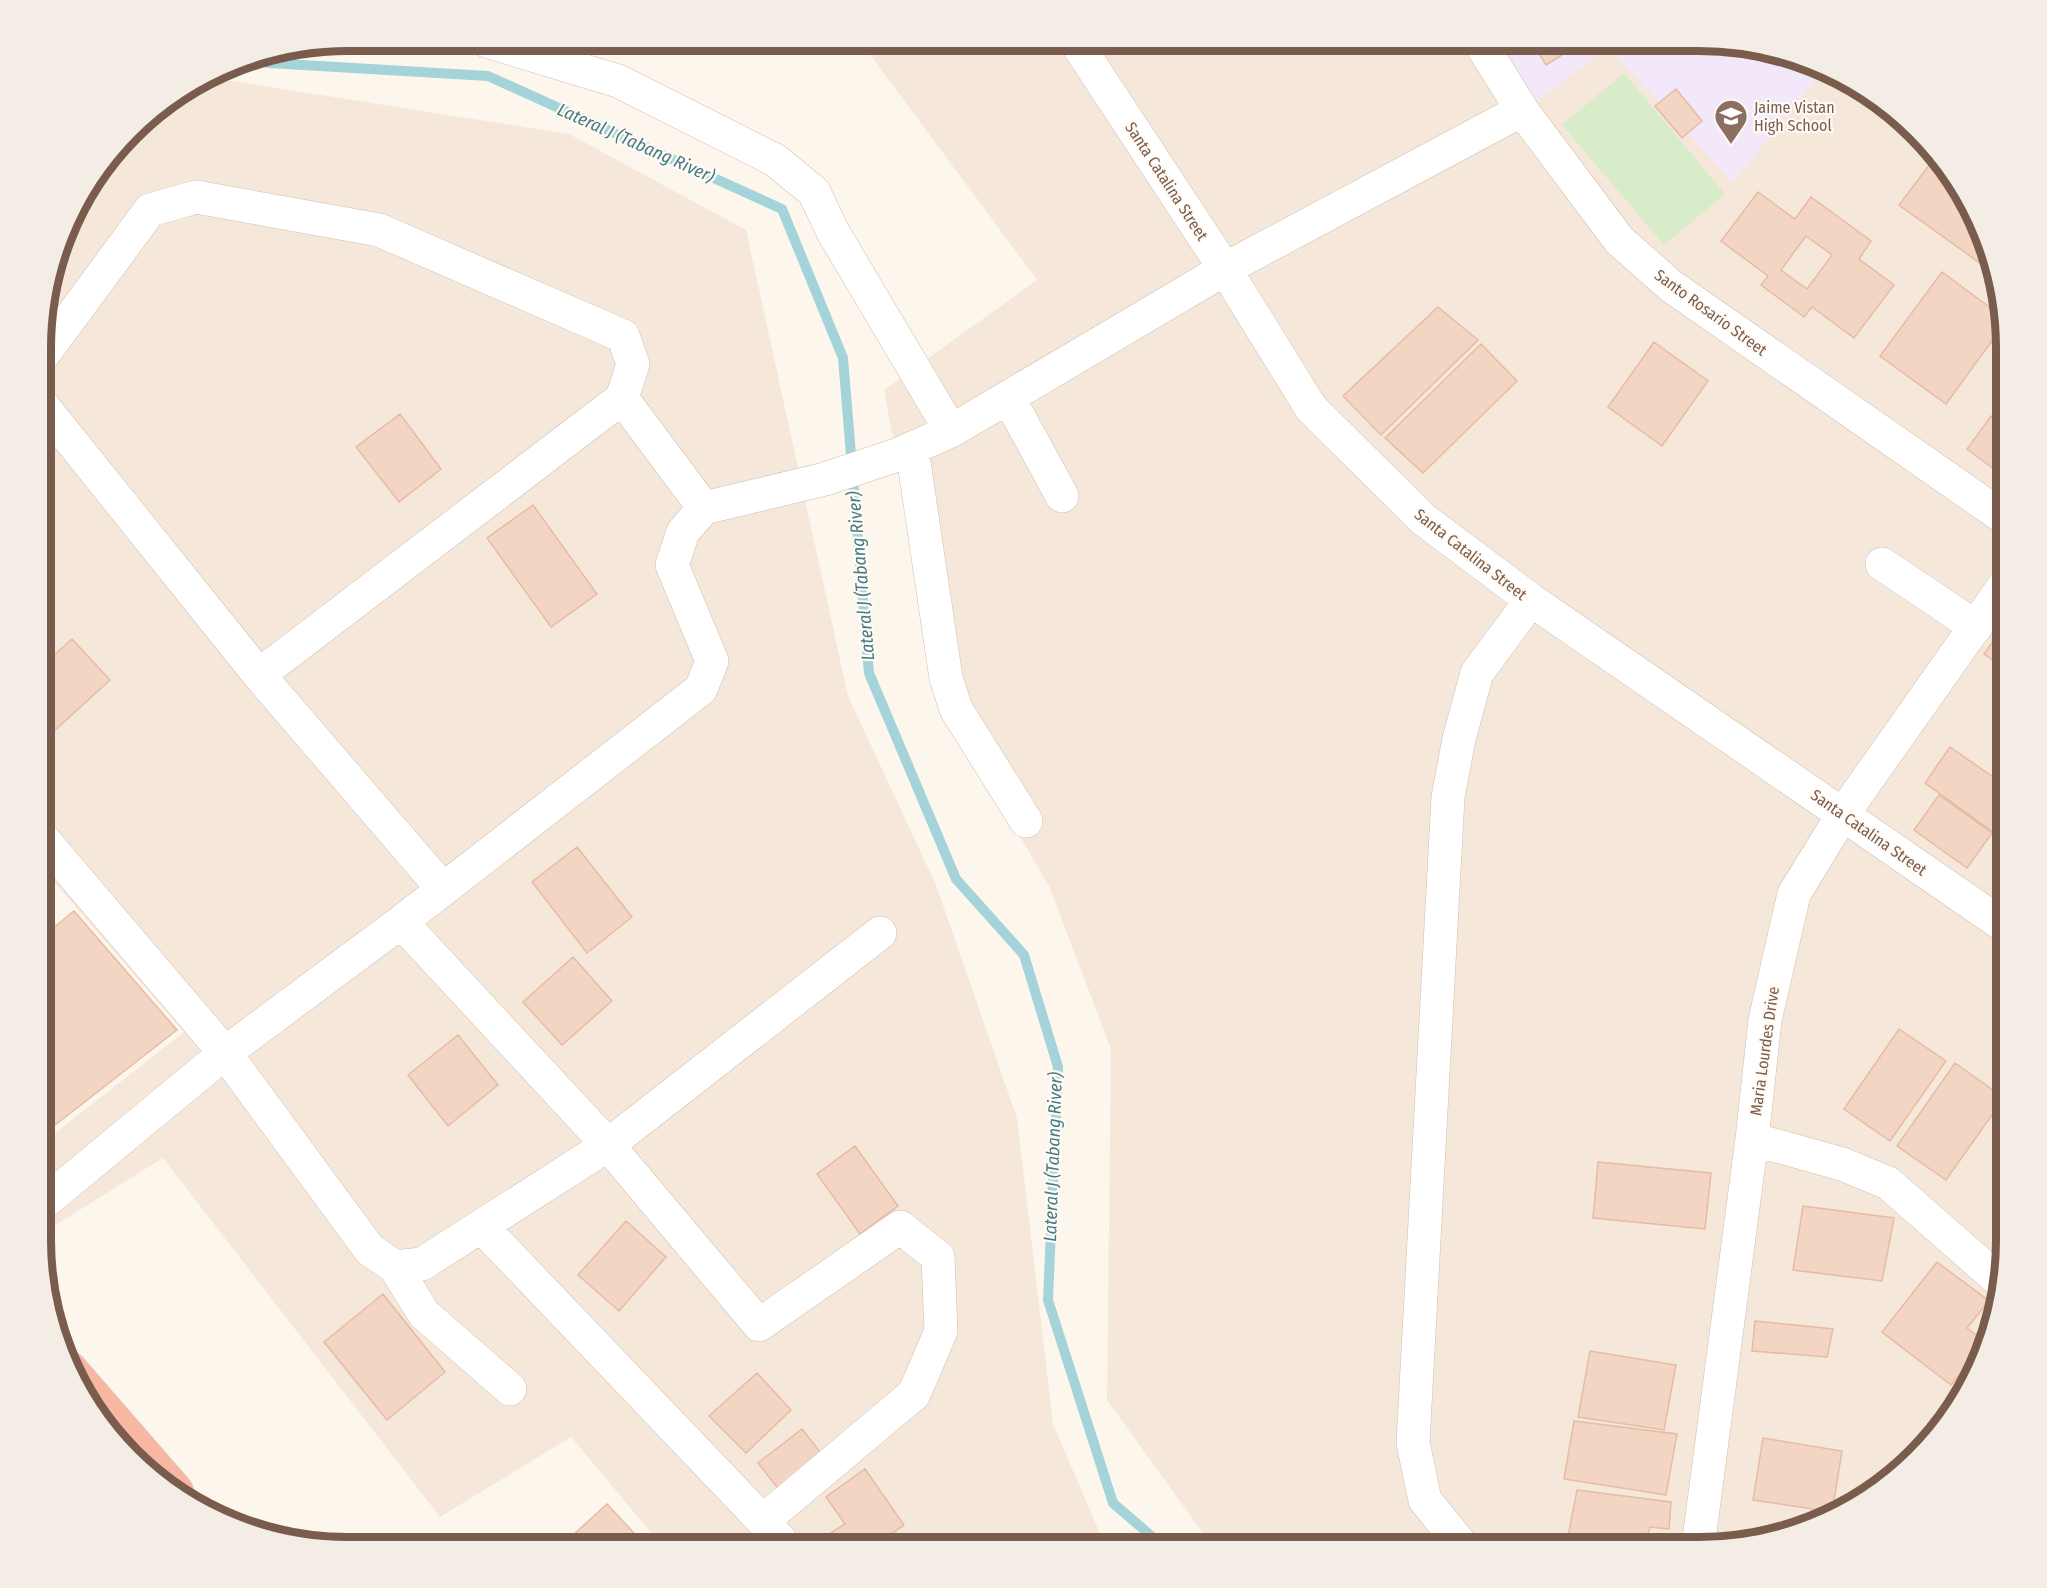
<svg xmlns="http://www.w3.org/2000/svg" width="2047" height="1588" font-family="'Fira Sans Condensed',sans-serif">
<rect width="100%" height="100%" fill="#fdf6ec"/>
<path fill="#f5e8da" d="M860 41H1719L1817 64 1902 117 1954 177 1983 230 2006 348V1260L1983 1358 1930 1443 1886 1484 1817 1524 1699 1547H1213L1107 1400 1111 1049 1049 886 943 705 884 390 1037 280Z
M213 78 569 134 746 230 848 696 936 885 1017 1118 1053 1424 1105 1545 1108 1547H663L571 1437 440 1517 163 1158 41 1234V1144L184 1032 42 868 43 308 82 195 146 117Z"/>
<path fill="#f3e8fa" d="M1489 41H1719L1817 64 1825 69 1733 182 1608 47 1527 109Z"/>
<path fill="#d8ecc9" d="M1624 73 1725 194 1664 245 1562 125Z"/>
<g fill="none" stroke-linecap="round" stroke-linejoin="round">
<path stroke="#a5d3da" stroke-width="10" d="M246 59 269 63 488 76 782 209 843 358 869 673 956 879 1024 955 1058 1067 1048 1300 1113 1503 1164 1547"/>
</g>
<path fill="#f3d5c3" stroke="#e6bba3" stroke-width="1.5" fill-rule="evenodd" d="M1531 41H1582L1583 42 1546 65Z
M1676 89 1702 121 1682 138 1655 106Z
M1936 156 1954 177 1983 230 1991 271 1899 205Z
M1758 192 1795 219 1811 197 1871 241 1859 259 1894 285 1854 338 1812 307 1804 317 1761 285 1768 276 1721 241ZM1806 236 1832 255 1807 289 1781 270Z
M1942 272 2000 315 2002 327 1946 404 1880 356Z
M1438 307 1478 340 1381 435 1343 396Z
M1654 342 1708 381 1662 446 1608 407Z
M1481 344 1517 381 1423 473 1385 438Z
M2006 367V388L1996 381Z
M400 414 441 469 399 502 356 447Z
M1991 416 2006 428V478L1967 449Z
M533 505 597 594 551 627 487 538Z
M2006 623V669L1984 654Z
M72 639 110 680 42 742V666Z
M1950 747 2006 786V814L1993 832 1925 783Z
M1939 795 1992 833 1967 868 1914 830Z
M577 847 632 917 587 953 532 882Z
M2006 880V906L1994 897Z
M74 911 177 1030 41 1136 42 937Z
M573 957 612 1001 562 1045 523 1002Z
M1899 1029 1946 1061 1890 1141 1844 1109Z
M458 1035 498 1085 448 1126 408 1075Z
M1955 1063 2004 1098 1946 1180 1897 1146Z
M855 1146 898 1206 860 1234 817 1174Z
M1598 1162 1711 1173 1705 1229 1593 1218Z
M1803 1206 1894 1218 1882 1281 1793 1270Z
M626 1221 666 1257 619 1311 578 1275Z
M1937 1262 1989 1301 1967 1328 1985 1342 1951 1385 1882 1332Z
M383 1294 445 1372 387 1420 324 1342Z
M1755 1321 1833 1329 1827 1357 1752 1351Z
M1590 1351 1676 1365 1664 1430 1578 1417Z
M757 1373 791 1410 746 1453 709 1416Z
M1574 1421 1677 1434 1666 1495 1564 1479Z
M802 1429 824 1457 780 1491 758 1463Z
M1763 1438 1842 1451 1832 1512 1753 1500Z
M865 1469 904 1525 872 1547H838L829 1534 845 1524 826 1497Z
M1577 1490 1671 1502 1669 1529 1650 1527 1645 1547H1566Z
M607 1504 647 1547H560Z"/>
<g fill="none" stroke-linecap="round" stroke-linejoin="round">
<defs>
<path id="minor" d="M486 41 618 81 775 160 814 192 833 232 951 431
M1075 41 1225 269 1311 408 1423 519 1531 600 2006 927
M1479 41 1522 110 1619 240 1671 286 2006 519
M43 355 150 210 196 197 379 230 623 336 633 364 622 398 259 675
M1008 397 1062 496
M622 398 704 508
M43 406 259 675 442 888
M912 449 946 678 956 709 1026 821
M1882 564 1976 627
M42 838 225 1053 370 1250 395 1267 422 1264 608 1145 880 933
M401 922 608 1145 759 1325 900 1227 938 1257 941 1331 914 1394 763 1521
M1752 1139 1842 1164 1888 1183 2001 1282
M41 1205 225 1053 401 922 701 689 712 661 672 565 683 532 704 508 825 479 894 456 951 431 1225 269 1522 110
M481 1226 763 1521 786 1547
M395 1267 424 1314 510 1389
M1463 1547 1425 1500 1413 1443 1448 797 1459 739 1477 673 1531 600
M1698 1547 1752 1139 1765 1020 1794 894 1843 814 2006 583"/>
<path id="highway" d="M70 1368 177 1491"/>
</defs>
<use href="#minor" stroke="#d1beb0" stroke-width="34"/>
<use href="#highway" stroke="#dad1cd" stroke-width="34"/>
<use href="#minor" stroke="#fff" stroke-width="33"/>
<use href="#highway" stroke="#f7b7a3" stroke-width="33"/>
</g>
<defs>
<symbol id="school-pin" viewBox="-11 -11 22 30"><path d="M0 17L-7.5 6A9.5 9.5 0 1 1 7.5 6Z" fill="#8d6e63" stroke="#fffaf3"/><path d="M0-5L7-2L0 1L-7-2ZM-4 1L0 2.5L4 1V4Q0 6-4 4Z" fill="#fff"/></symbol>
</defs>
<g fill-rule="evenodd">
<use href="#school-pin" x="1712" y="97" width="38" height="52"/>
</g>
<g text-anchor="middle" stroke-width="4.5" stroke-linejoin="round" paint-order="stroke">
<g font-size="16" fill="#785e54" stroke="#fffaf3" text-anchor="start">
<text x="1754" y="113">Jaime Vistan<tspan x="1754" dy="18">High School</tspan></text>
</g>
<g font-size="16" fill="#7a5c4d" stroke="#fffaf3">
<text transform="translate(1167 181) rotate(57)" y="6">Santa Catalina Street</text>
<text transform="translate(1711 312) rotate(36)" y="6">Santo Rosario Street</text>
<text transform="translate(1471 554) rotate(38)" y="6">Santa Catalina Street</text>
<text transform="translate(1869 832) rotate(35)" y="6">Santa Catalina Street</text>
<text transform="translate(1764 1051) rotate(-82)" y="6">Maria Lourdes Drive</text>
</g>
<g font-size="18" font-style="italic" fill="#437c86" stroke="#fffaf3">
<text transform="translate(636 143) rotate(24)" y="6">Lateral J (Tabang River)</text>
<text transform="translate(861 576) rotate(-95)" y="6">Lateral J (Tabang River)</text>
<text transform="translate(1053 1157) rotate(-88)" y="6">Lateral J (Tabang River)</text>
</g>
</g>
<path d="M0 0H2047V1588H0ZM348 51H1699A297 297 0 0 1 1996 348V1240A297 297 0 0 1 1699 1537H348A297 297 0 0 1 51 1240V348A297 297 0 0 1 348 51Z" fill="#f4ede6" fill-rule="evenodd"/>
<path fill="none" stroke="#7a5c4d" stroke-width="8" d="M348 51H1699A297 297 0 0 1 1996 348V1240A297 297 0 0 1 1699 1537H348A297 297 0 0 1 51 1240V348A297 297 0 0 1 348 51Z"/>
</svg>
